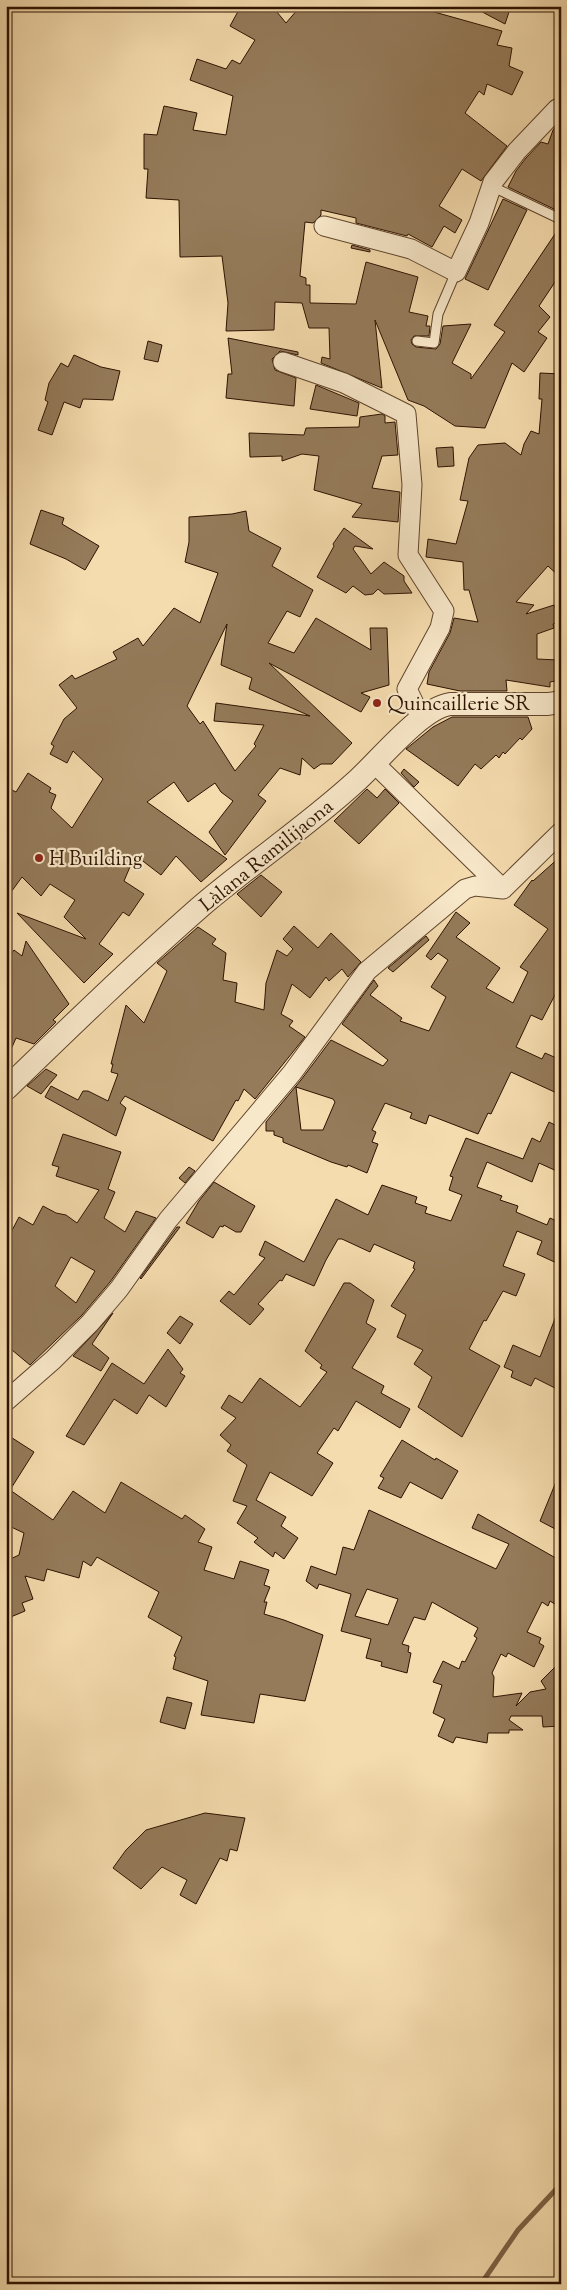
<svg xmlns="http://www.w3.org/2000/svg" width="567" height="2290" font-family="'Sorts Mill Goudy',serif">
<rect width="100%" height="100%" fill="#f5dcae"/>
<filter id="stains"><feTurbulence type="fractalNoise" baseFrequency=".004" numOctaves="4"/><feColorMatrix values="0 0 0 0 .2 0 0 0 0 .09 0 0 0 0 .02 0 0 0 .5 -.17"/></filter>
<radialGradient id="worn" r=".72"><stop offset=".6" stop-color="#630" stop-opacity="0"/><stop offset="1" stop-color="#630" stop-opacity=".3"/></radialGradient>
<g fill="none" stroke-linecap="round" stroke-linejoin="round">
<path stroke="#7c6245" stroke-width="5" d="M481 2284 518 2230 561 2184"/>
</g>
<path fill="#957b5a" stroke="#2d1200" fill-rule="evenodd" d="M241 6H272L286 23 298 9 301 12 310 6H413L502 31 497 45 512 48 509 66 523 72 512 95 487 84 484 95 479 91 465 113 507 146 481 181 462 169 439 206 462 220 455 233 444 226 432 247 408 234 407 236 356 223V218L321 210V215L313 223 305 222 300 276 306 278V285H310V303L356 304 366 262 418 277 409 312 428 316 426 326H430L429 336H414L411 340 412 344 416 347 436 349 440 344 443 326 471 324 452 363 471 374V379L505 332 494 325 561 225V273L539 306 550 317 538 332 547 338 524 372 512 363 485 428 455 426 424 406 408 400 375 320 382 388 321 363 322 357 330 359 329 328H309L302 303 275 302 274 330 226 331 228 303 222 256 180 257 179 200 146 198 148 169H144V134L157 135 164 106 197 113 193 130 226 135 233 96 190 80 197 59 226 69 232 60 240 64 255 40 230 26Z
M471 6H511L505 24Z
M561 121V211H558L508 187 516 171 526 158 541 142 548 144 553 130Z
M503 199 527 210 488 290 465 279Z
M352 245 370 250V252L351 248Z
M228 338 298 352V355L280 351 272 359 275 370 296 378 294 406 226 398 228 374H232Z
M148 341 162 345 158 362 144 359Z
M74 355 101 367 120 371 113 400 83 399 80 408 64 402 52 435 38 430 48 402 45 400 49 383 61 363 68 367Z
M540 373 561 374V578L548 566 516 602 534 605 526 614 554 605 560 622 553 624 554 628 537 634V659L558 660 561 680 550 682V687L506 680 507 691H460L427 684 429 672 450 633 454 618 478 622 469 590H464L463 562 426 557 428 539 456 544 468 501 460 500 469 458 478 445 505 443 521 455 524 444 531 431 539 434 542 399H539Z
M316 385 359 403 357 416 310 409Z
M382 414 385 416V423L395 422 398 455 382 456 372 488 400 492 398 522 352 517 362 504 314 490 319 456 302 454 282 461V456L250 457 249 433 304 435 306 428 359 427 360 417Z
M453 447 454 466 438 467 436 448Z
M41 510 64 518 62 524 99 546 85 570 66 559 30 544Z
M246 511 249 531 281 548 272 566 313 590 300 617 287 611 268 643 294 653 316 618 371 650 370 628H387L389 685 361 693 370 697 361 712 269 663 352 743 332 764H321L314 769 302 758 300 775 280 768 258 795 266 801 225 855 209 832 233 801 221 792 215 783 188 802 174 782 147 802 227 859 201 882 176 856 161 875 135 855 124 881 144 894 129 916 123 912 99 944 113 954 84 983 17 913 86 939 64 917 75 900 50 884 41 896 22 877 6 899V787L16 792 28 773 51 788 49 792 56 795 51 808 72 828 103 779 73 751 67 763 50 754 54 746 51 744 64 719 77 708 59 685 72 675 75 679 117 659 113 652 138 638 143 646 174 608 200 623 218 573 185 562 189 542V517L232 514ZM227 624 221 665 252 678 249 689 310 716 216 703 214 721 264 725 254 744 256 746 235 771 203 721 200 724 187 706Z
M344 528 373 549 355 546 353 549 371 574 384 562 404 576V581L412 593 384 594 378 589 373 594 365 595 353 586 346 593 317 577 334 546 333 544Z
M452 717H528L532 729 522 740 520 738 505 754 503 752 499 758 496 755 481 769 475 764 458 786 406 749 433 727Z
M404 769 419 782 414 787 401 773Z
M367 789 377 798 385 789 399 803 359 844 334 821Z
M561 856V993L557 991 542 1020 531 1015 516 1047 542 1059 545 1053 561 1060V1095L511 1072 491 1114 488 1113 478 1134 429 1115 426 1124 410 1118 412 1113 385 1103 372 1130 376 1132 372 1142 378 1144 367 1173 348 1165 347 1167 331 1162 283 1142V1138L274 1135V1131H266V1122L301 1080 331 1040 383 1066 388 1060 342 1024 374 980 378 986 370 995 402 1018 400 1021 429 1031 446 997 431 987 448 960 438 953 431 960 426 956 456 912 470 923 456 937 500 968 486 988 513 1003 528 972 520 967 548 929 514 905 532 880 533 881ZM296 1087 333 1099 335 1102 323 1130H301Z
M261 875 282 892 261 917 237 894Z
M294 926 318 948 331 933 361 962 348 977 342 969 329 981 326 977 310 998 292 984 281 1014 293 1021 289 1026 305 1037 255 1099 244 1089 238 1101 236 1100 213 1141 125 1096 120 1103 126 1108 116 1136 45 1097 51 1086 78 1100 83 1091H88L108 1101 118 1074 111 1072 113 1064H111L126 1005 144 1023 167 971 157 963 198 927 216 939 212 944 226 953 223 980 237 983 235 1002 264 1010 266 983 277 950 287 956 293 949 283 939Z
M426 936 429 940 393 972 388 968Z
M26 941 69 1004 53 1020 56 1022 34 1044 16 1038 6 1061V961L14 950 22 956Z
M46 1069 57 1075 41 1094 27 1086Z
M549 1122 561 1128V1173L539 1163 532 1182 487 1162 477 1187 502 1196 500 1200 518 1206 516 1212 547 1225 550 1218 561 1223V1265L537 1254 542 1241 517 1231 503 1266 525 1274 516 1296 503 1291 486 1321 484 1320 469 1349 500 1366 462 1437 418 1407 432 1377 414 1364 423 1350 397 1337 406 1315 391 1306 415 1269 413 1268 415 1262 374 1244 370 1252 342 1239H338L326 1260 314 1286 286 1274 282 1281 280 1280 258 1304 264 1309 250 1325 220 1301 229 1291 234 1295 265 1258 259 1255 265 1241 304 1262 336 1199 368 1215 382 1185 417 1197 415 1203 427 1207 425 1213 451 1221 462 1195 449 1190 453 1177 450 1176 466 1138 523 1159 532 1138 540 1142Z
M63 1134 121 1152 108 1189 115 1192 104 1218 125 1232 136 1211 156 1218 110 1282 82 1315 30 1365 6 1345V1242L19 1217 33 1225 43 1206 56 1213 66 1215 77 1223 99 1190 56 1176 59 1167 52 1165ZM71 1257 95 1271 76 1303 55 1286Z
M189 1167 195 1171 185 1183 179 1178Z
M214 1182 255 1206 241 1232H236L224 1225 223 1227 220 1226 213 1238 186 1223 199 1201Z
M177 1227H180L141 1279 140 1278Z
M344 1283H350L374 1300 366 1323 376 1329 352 1368 384 1386 381 1393 410 1409 400 1428 356 1401 338 1431 334 1428 317 1453 333 1463 312 1496 270 1472 256 1500 286 1517 281 1526 298 1538 284 1559 275 1552 273 1557 254 1542 258 1538 237 1523 247 1506 233 1501 247 1465 227 1451 231 1445 220 1435 236 1418 221 1408 229 1395 242 1403 260 1378 300 1407 327 1372 320 1368 322 1365 305 1351Z
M560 1306 561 1388 556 1385 555 1388 535 1378 531 1386 511 1377 513 1371 504 1367 513 1345 540 1357Z
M113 1313 92 1344 109 1358 101 1371 73 1356Z
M180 1316 193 1324 180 1344 167 1333Z
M168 1349 183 1369 180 1373 185 1376 166 1407 149 1395 137 1414 114 1399 84 1445 66 1436 112 1363 144 1384Z
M6 1434 34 1452 10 1490 53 1520 73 1491 105 1513 121 1482 182 1519 185 1515 205 1529 198 1542 212 1547 204 1570 234 1579 240 1561 269 1570 264 1585 270 1587 264 1602H267L264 1614 284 1620 323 1635 305 1701 260 1694 254 1723 201 1715 208 1681 173 1669 176 1657 174 1656 182 1637 148 1617 159 1592 97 1557 91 1566 83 1561 79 1578 47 1569 44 1581 25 1576 33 1599 22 1603 25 1611 6 1619V1561L19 1555 24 1533 9 1526 6 1521Z
M402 1440 435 1460 436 1458 458 1471 442 1499 410 1482 401 1498 378 1488 384 1478 380 1476Z
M560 1472H561V1532L540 1521Z
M369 1510 496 1569 509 1544 472 1528 478 1514 561 1561V1608L550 1601 548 1606 542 1602 527 1632 541 1638 539 1643 544 1646 534 1667 508 1653 506 1657 501 1654 492 1673 494 1677 493 1697 522 1693 516 1706 530 1692 546 1689 541 1681 561 1661V1726L543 1727 542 1716H511L509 1720 523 1730H509V1733H488L487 1743 456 1737 453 1743 438 1736 445 1719 433 1713 442 1685 433 1682 443 1661 459 1669 462 1661 465 1662 477 1638 474 1636 478 1628 432 1602 425 1620 414 1617 402 1644 409 1646 408 1652 411 1653 407 1673 381 1666 382 1662 366 1658 371 1639 341 1631 351 1594 319 1584 317 1589 306 1581 311 1566 336 1575 343 1547 354 1550ZM367 1589 398 1599 388 1625 355 1616Z
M167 1697 192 1703 185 1729 160 1722Z
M205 1813 245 1818 237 1851 230 1849 227 1861 220 1858 196 1904 180 1895 187 1880 162 1867 141 1889 113 1868 126 1850 146 1830Z"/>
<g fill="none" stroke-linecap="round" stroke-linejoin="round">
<defs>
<path id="service" d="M491 186 558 218 561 217
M417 341 434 343 438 314 456 272"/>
<path id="minor" d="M324 226 411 249 456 272 479 223 493 182 517 151 557 109H561
M283 362 344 383 406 414 412 485 408 555 444 611 440 628 407 689 421 718
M375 764 503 889
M6 1401 53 1360 90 1323 119 1289 168 1220 292 1073 367 971 465 889 475 886 503 889 561 832"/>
<path id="tertiary" d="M6 1089C69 1028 133 966 199 908 249 865 303 829 352 785 377 764 419 709 450 704H548L561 702"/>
</defs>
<use href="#service" stroke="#5f442c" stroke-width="11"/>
<use href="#minor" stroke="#5f442c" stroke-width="21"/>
<use href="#tertiary" stroke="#5f442c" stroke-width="24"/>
<use href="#service" stroke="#f8e8ca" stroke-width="9"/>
<use href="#minor" stroke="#f8e8ca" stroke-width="19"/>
<use href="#tertiary" stroke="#f8e8ca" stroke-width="22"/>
</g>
<g fill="#8f2418" stroke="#f8e8ca" stroke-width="2">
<circle cx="377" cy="703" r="5"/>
<circle cx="39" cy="858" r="5"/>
</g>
<g text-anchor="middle" stroke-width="4.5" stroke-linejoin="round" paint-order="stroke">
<g font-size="20" fill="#2d1200" stroke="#f8e8ca" text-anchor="start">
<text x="387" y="710">Quincaillerie SR</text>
<text x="49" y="865">H Building</text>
</g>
<g font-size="20" fill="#2d1200" stroke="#f8e8ca">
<text transform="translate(266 855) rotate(-39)" y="7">Làlana Ramilijaona</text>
</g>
</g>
<rect width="567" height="2290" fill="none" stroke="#f5dcae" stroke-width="25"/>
<rect x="8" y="8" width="552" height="2275" fill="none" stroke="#2d1200" stroke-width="2.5"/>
<rect x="12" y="12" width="542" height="2265" fill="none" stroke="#2d1200"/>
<rect width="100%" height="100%" filter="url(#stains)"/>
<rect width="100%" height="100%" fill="url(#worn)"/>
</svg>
